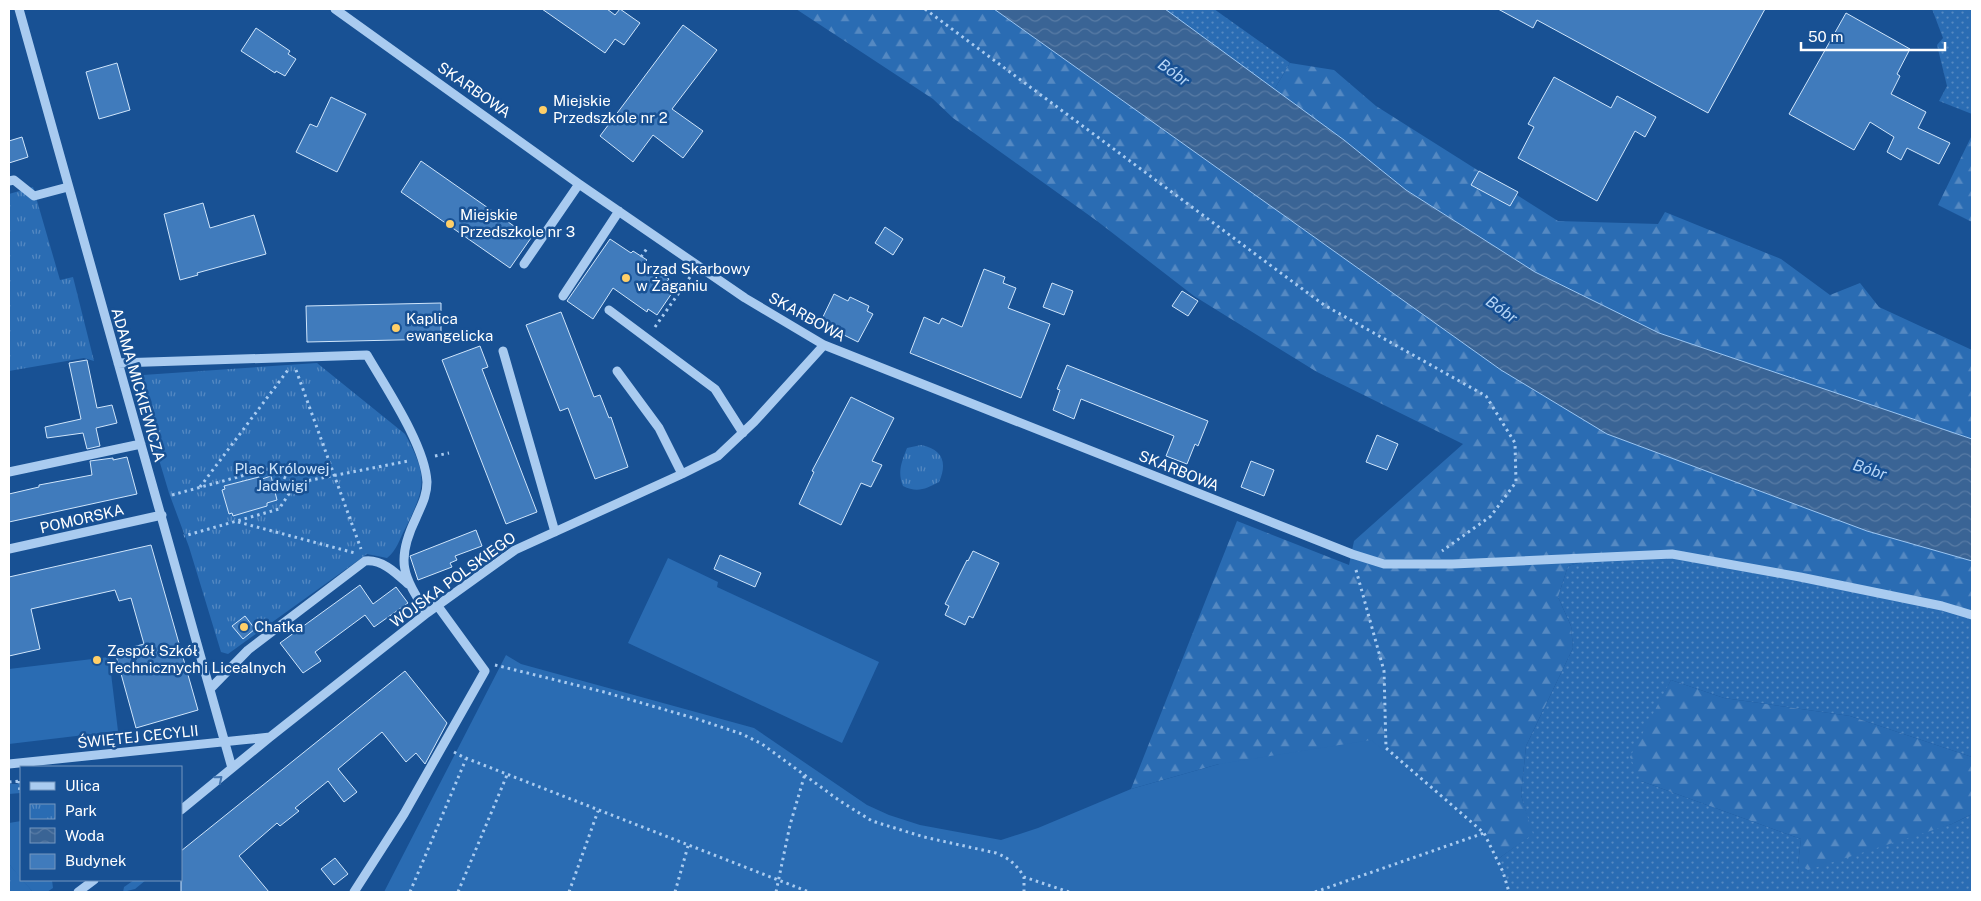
<svg xmlns="http://www.w3.org/2000/svg" width="1981" height="901" font-family="'Public Sans',sans-serif">
<defs>
<pattern id="grass-dots" width="8" height="8" patternUnits="userSpaceOnUse" patternTransform="scale(1.25)"><rect width="8" height="8" fill="#2a6cb3"/><path d="M2 2h.1M6 6h.1" fill="none" stroke="#5589c2" stroke-width="1.8" stroke-linecap="round"/></pattern>
<pattern id="forest-firs" width="22" height="20" patternUnits="userSpaceOnUse" patternTransform="scale(1.25)"><rect width="22" height="20" fill="#2a6cb3"/><path d="M5 1l3.5 6h-7zM16 11l3.5 6h-7z" fill="#5589c2"/></pattern>
<pattern id="park-tufts" width="24" height="20" patternUnits="userSpaceOnUse" patternTransform="scale(1.25)"><rect width="24" height="20" fill="#2a6cb3"/><path d="M3 7l-1-3M5 7V3M7 7l1-3M15 17l-1-3M17 17v-4M19 17l1-3" fill="none" stroke="#5589c2"/></pattern>
<pattern id="water-waves" width="16" height="10" patternUnits="userSpaceOnUse" patternTransform="scale(1.25)"><rect width="16" height="10" fill="#3a6495"/><path d="M0 5q4-4 8 0t8 0" fill="none" stroke="#587ba5"/></pattern>
</defs>
<rect width="100%" height="100%" fill="#185194"/>
<path fill="url(#grass-dots)" d="M1165 9H1214L1290 63 1274 90Z
M1932 9H1972V114L1939 101 1947 86 1937 45 1943 38Z
M1648 552 1972 613V757L1850 716 1724 698 1671 680 1659 704 1641 781 1801 839 1798 864 1952 824 1972 814V892H1508L1498 859 1532 834 1521 795 1526 746 1573 648 1571 626 1558 597 1568 566 1602 556Z"/>
<path fill="url(#forest-firs)" d="M796 9H994L1501 370 1607 434 1867 531 1972 561V613L1682 552 1602 556 1568 566 1558 597 1571 626 1573 648 1526 746 1521 795 1533 834 1498 859 1484 833 1219 764 1131 789 1237 521 1349 565 1354 541 1463 444 1317 372 1194 296 1097 221 953 118 933 99Z
M1290 63 1334 70 1376 106 1558 221 1658 224 1665 212 1781 259 1830 295 1860 283 1879 307 1972 350V439L1659 333 1535 272 1406 190 1344 140 1274 90Z
M1972 135V222L1938 205Z
M1671 680 1724 698 1850 716 1972 757V814L1952 824 1808 870 1798 864 1801 839 1641 781 1630 757Z"/>
<path fill="url(#park-tufts)" d="M33 187 60 280 73 277 94 361 84 358 9 371V194Z
M317 363 405 434C428 476 426 487 405 529 399 540 397 550 387 558L367 554 228 654 221 652 189 547 169 493 140 396 143 375Z
M921 445C942 449 948 462 939 482 926 489 917 493 903 486 897 472 902 461 907 448Z
M9 864 33 892H9Z"/>
<path fill="#2a6cb3" d="M668 558 718 582 717 587 879 662 842 743 628 643Z
M506 655 521 664 754 728 867 805 889 815 920 825 1001 840 1038 828 1131 789 1219 764 1371 740 1484 833 1498 859 1508 892H384Z
M109 657 118 731 9 744V669Z
M9 784H21V793L9 794Z
M21 821V879L9 864V823Z
M22 880H52L53 888 47 892H33Z
M134 880H146L135 889 123 892 124 887Z"/>
<path fill="url(#water-waves)" stroke="#9bc6f3" d="M994 9H1165L1344 140 1406 190 1535 272 1659 333 1972 439V561L1867 531 1607 434 1501 370Z"/>
<path fill="#407bbc" stroke="#cfe5fb" d="M542 9H607L615 15 620 9 640 23 624 45 615 39 605 53Z
M1498 9H1765L1708 113 1537 20 1533 28Z
M1846 13 1910 49 1897 74 1900 76 1891 94 1926 112 1918 128 1950 143 1939 164 1907 148 1901 160 1887 152 1894 137 1870 122 1854 150 1789 114Z
M683 25 717 50 672 109 703 131 683 158 653 135 633 162 600 136Z
M256 28 290 51 288 54 296 59 285 76 276 71 275 73 241 51Z
M117 63 130 110 99 119 86 72Z
M1554 77 1611 108 1617 96 1656 117 1645 137 1635 131 1597 201 1518 158 1534 127 1528 124Z
M331 97 366 114 337 172 296 152 310 124 317 127Z
M22 137 28 157 9 163V141Z
M421 161 531 238 510 268 401 192Z
M1479 171 1518 192 1510 206 1471 185Z
M203 203 210 228 254 215 266 254 197 273 198 275 180 280 164 214Z
M885 227 903 239 893 255 875 243Z
M610 239 631 253 633 251 647 260 645 262 648 266 669 279 665 284 674 290 657 315 648 309 647 312 613 288 593 319 567 301Z
M984 269 1005 277 1003 283 1016 288 1008 308 1050 324 1021 398 910 353 924 317 939 324 942 318 962 327Z
M1052 283 1073 291 1064 315 1043 307Z
M1182 291 1198 301 1188 316 1172 306Z
M834 294 848 301 850 297 869 306 867 311 873 314 858 342 820 323Z
M441 303V339L307 342 306 306Z
M561 312 594 397 600 395 609 418 611 417 628 467 595 479 568 408 560 411 526 325Z
M480 346 488 367 482 369 537 512 506 524 442 360Z
M87 360 97 408 112 405 117 423 96 428 100 446 87 449 83 433 47 438 45 427 81 419 69 363Z
M1067 365 1208 421 1198 446 1195 444 1187 464 1166 456 1174 436 1081 399 1074 419 1053 410 1060 390 1057 389Z
M851 397 894 418 872 461 882 465 871 487 861 483 841 525 799 504 814 472 812 471Z
M1377 435 1398 444 1387 470 1366 462Z
M127 457 137 494 9 522V494L39 487V485L92 475 90 461 113 458V460Z
M1251 461 1274 470 1264 496 1241 487Z
M271 476 277 500 267 503V506L243 513 233 516 232 513 229 514 222 490 225 489 224 486 259 477V480Z
M476 530 482 546 455 556 457 560 450 563 452 567 418 580 410 556Z
M151 545 198 710 136 728 115 652 144 644 131 598 119 601 115 590 31 609 40 649 9 656V577Z
M973 551 999 563 973 618 969 616 965 625 945 615 949 606 945 604 967 560 968 561Z
M720 555 761 573 755 587 714 569Z
M360 585 373 604 396 587 408 603 374 627 365 615 315 652 321 661 303 673 280 643Z
M245 616 255 629 243 639 232 626Z
M405 671 447 723 425 764 416 753 406 762 382 732 338 769 357 792 344 802 328 781 295 808 299 811 280 826 277 823 239 856 269 892H181V851Z
M335 858 348 874 334 885 321 869Z"/>
<g fill="none" stroke-linecap="round" stroke-linejoin="round">
<path stroke="#a9cbf0" stroke-width="3" stroke-dasharray="2.5 4" stroke-linecap="butt" d="M925 9 1324 305 1486 396 1515 443 1516 482 1491 516 1442 551
M641 257 648 247
M655 327 690 277
M296 370 361 549
M435 456 449 453
M296 483 408 461
M200 487 288 370
M172 495 267 469 296 483 279 509 184 536
M238 522 355 553
M1356 570 1384 671 1386 748 1484 833 1503 872 1509 892
M495 665 604 692 697 719 742 734 762 744 840 801 872 821 924 837 996 853C1009 858 1017 865 1024 877L1069 892
M454 752 463 757 809 892
M19 781 20 793
M9 782 21 781
M410 892 466 759
M458 892 507 775
M569 892 598 811
M675 892 688 846
M776 892 790 825 805 774
M1024 892V877
M1315 892 1484 833"/>
<path stroke="#a9cbf0" stroke-width="9" d="M19 9C88 262 162 515 232 768
M335 9 579 184 745 298 824 345 1352 554 1384 564H1453L1672 554 1800 577 1942 606 1972 615
M9 181 14 180 34 196 68 187
M524 264 579 184
M563 296 619 211
M609 310 715 389 743 433
M503 351 555 532
M118 363 367 355C386 388 425 445 427 482 427 496 421 506 416 518 395 561 403 576 427 613
M617 371 659 428 682 474
M9 472 141 444
M9 549 162 515
M211 688 248 650 365 561C382 559 396 573 408 584
M9 764 270 737
M181 810 270 737 427 613 515 550 682 474 718 456 754 422 824 345
M78 892 94 880
M354 892 404 814 485 671 437 605"/>
</g>
<defs><path id="oneway-chevron" d="M-2-3.5L2.5 0L-2 3.5" fill="none" stroke-width="1.6" stroke-linecap="round" stroke-linejoin="round" transform="scale(1.25)"/></defs>
<use stroke="#4476b0" href="#oneway-chevron" transform="translate(219 779) rotate(-39)"/>
<g fill="#ffcf68" stroke="#185194" stroke-width="2">
<circle cx="543" cy="110" r="5"/>
<circle cx="450" cy="224" r="5"/>
<circle cx="626" cy="278" r="5"/>
<circle cx="396" cy="328" r="5"/>
<circle cx="244" cy="627" r="5"/>
<circle cx="97" cy="660" r="5"/>
</g>
<g text-anchor="middle" stroke-width="5" stroke-linejoin="round" paint-order="stroke">
<g font-size="15" fill="#fff" stroke="#185194">
<text transform="translate(474 90) rotate(35)" y="5">SKARBOWA</text>
<text transform="translate(807 317) rotate(29)" y="5">SKARBOWA</text>
<text transform="translate(138 385) rotate(74)" y="5">ADAMA MICKIEWICZA</text>
<text transform="translate(1179 471) rotate(22)" y="5">SKARBOWA</text>
<text transform="translate(82 519) rotate(-13)" y="5">POMORSKA</text>
<text transform="translate(453 580) rotate(-36)" y="5">WOJSKA POLSKIEGO</text>
<text transform="translate(138 737) rotate(-6)" y="5">ŚWIĘTEJ CECYLII</text>
</g>
<g font-size="15" fill="#fff" stroke="#185194" text-anchor="start">
<text x="553" y="106">Miejskie<tspan x="553" dy="17">Przedszkole nr 2</tspan></text>
<text x="460" y="220">Miejskie<tspan x="460" dy="17">Przedszkole nr 3</tspan></text>
<text x="636" y="274">Urząd Skarbowy<tspan x="636" dy="17">w Żaganiu</tspan></text>
<text x="406" y="324">Kaplica<tspan x="406" dy="17">ewangelicka</tspan></text>
<text x="254" y="632">Chatka</text>
<text x="107" y="656">Zespół Szkół<tspan x="107" dy="17">Technicznych i Licealnych</tspan></text>
</g>
<g font-size="15" fill="#cfe5fb" stroke="#185194">
<text x="282" y="474">Plac Królowej<tspan x="282" dy="17">Jadwigi</tspan></text>
</g>
<g font-size="16" font-style="italic" fill="#b5d5f7" stroke="#185194">
<text transform="translate(1174 72) rotate(36)" y="6">Bóbr</text>
<text transform="translate(1502 309) rotate(36)" y="6">Bóbr</text>
<text transform="translate(1870 469) rotate(18)" y="6">Bóbr</text>
</g>
</g>
<rect width="1981" height="901" fill="none" stroke="#ffffff" stroke-width="20"/>
<rect x="20" y="766" width="162" height="115" fill="#185194" stroke="#7497bf"/>
<rect x="30" y="782" width="25" height="8" fill="#a9cbf0" stroke="#7497bf"/>
<text x="65" y="791" font-size="15" fill="#ffffff">Ulica</text>
<rect x="30" y="804" width="25" height="15" fill="url(#park-tufts)" stroke="#7497bf"/>
<text x="65" y="816" font-size="15" fill="#ffffff">Park</text>
<rect x="30" y="828" width="25" height="15" fill="url(#water-waves)" stroke="#7497bf"/>
<text x="65" y="841" font-size="15" fill="#ffffff">Woda</text>
<rect x="30" y="854" width="25" height="15" fill="#407bbc" stroke="#7497bf"/>
<text x="65" y="866" font-size="15" fill="#ffffff">Budynek</text>
<path d="M1801 42v8h144v-8" fill="none" stroke="#ffffff" stroke-width="2.5"/>
<text x="1808" y="42" font-size="15" fill="#ffffff" stroke="#185194" stroke-width="4" paint-order="stroke">50 m</text>
</svg>
